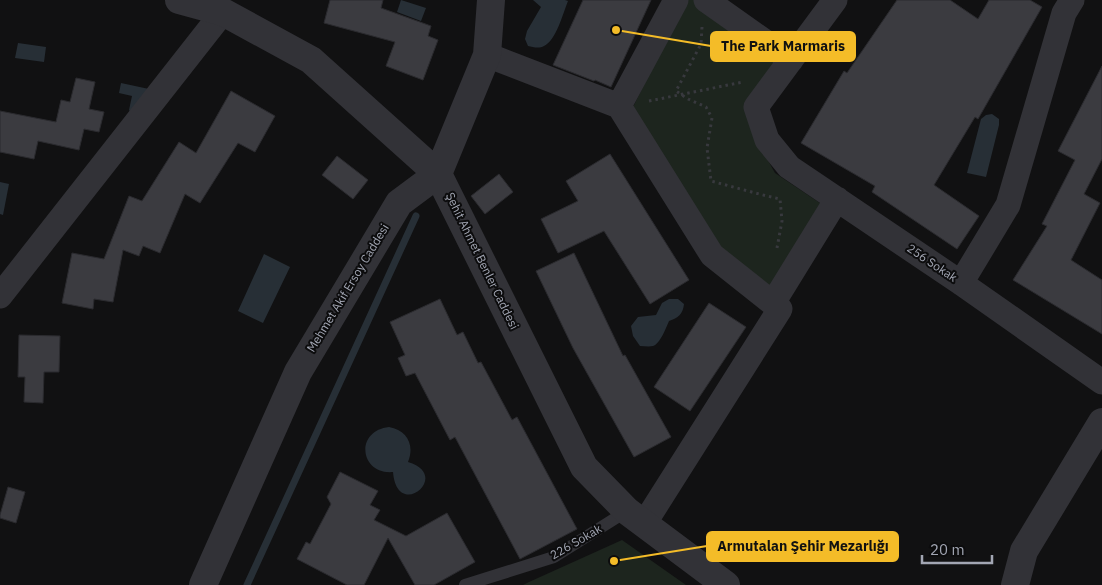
<svg xmlns="http://www.w3.org/2000/svg" width="1102" height="585" font-family="'IBM Plex Sans',sans-serif">
<rect width="100%" height="100%" fill="#111112"/>
<path fill="#1d251e" d="M687 0H694L778 62 756 139 775 173 823 205 772 294 719 248 631 111Z
M622 540 686 585H523L529 582Z"/>
<path fill="#272f36" d="M401 0 426 8 421 21 397 12Z
M533 0H565L568 1C563 13 556 41 544 46 539 49 533 47 528 46L525 39 527 31 541 7Z
M18 43 46 47 44 62 15 58Z
M121 83 149 89 137 120 129 110 132 96 119 93Z
M992 114 999 119V125L986 177 967 173 981 119 986 115Z
M0 182 9 184 3 215 0 214Z
M264 254 290 267 263 323 238 311Z
M669 299H678L684 304C683 314 678 318 669 321 666 328 660 344 653 346 649 347 644 346 640 346L633 336 631 326 638 317 656 315 662 303Z
M389 427C407 430 415 445 408 462 453 475 397 522 393 472 360 475 354 431 389 427Z"/>
<g fill="none" stroke-linecap="round" stroke-linejoin="round">
<path stroke="#272f36" stroke-width="7" d="M247 585 416 216"/>
</g>
<path fill="#3b3b40" stroke="#2b2b2f" d="M330 0H383L381 8 431 26 428 36 438 40 423 80 386 66 395 42 324 23Z
M583 0H651L611 87 595 80 594 81 553 65Z
M897 0H950L978 19 989 0H1030L1042 7 978 119 975 117 934 185 979 216 957 249 872 192 875 186 801 143 844 71 847 73Z
M1102 66V159L1084 194 1100 203 1071 260 1102 280V334L1013 280 1047 226 1042 224 1075 160 1058 151Z
M76 78 95 82 89 109 104 112 99 132 84 129 79 150 38 141 34 159 0 152V111L56 122 61 100 70 102Z
M231 91 275 116 255 152 238 143 200 203 185 194 160 253 143 246 139 256 123 250 113 302 94 299 93 309 62 303 72 253 104 259 129 196 142 201 179 142 196 153Z
M610 154 689 280 650 304 604 231 558 253 541 219 578 201 566 181Z
M337 156 368 180 353 199 322 175Z
M499 174 513 192 485 214 471 196Z
M574 253 623 356 625 355 671 437 634 457 573 348 536 271Z
M440 299 457 335 463 332 478 363 481 362 512 420 517 417 577 529 520 559 455 437 450 440 415 373 406 376 398 358 405 355 390 322Z
M709 303 746 327 690 411 654 387Z
M19 335 60 336 59 372H44L43 403 24 402 25 377H18Z
M340 472 378 491 370 505 380 510 374 520 406 536 447 513 475 562 434 585H415L388 538 364 585H347L297 559 306 542 310 544 331 504 327 497Z
M8 487 25 492 16 523 0 518V515Z"/>
<g fill="none" stroke-linecap="round" stroke-linejoin="round">
<path stroke="#38393e" stroke-width="3" stroke-dasharray="2.5 4" stroke-linecap="butt" d="M702 27 701 44 676 91 688 99 706 107 712 118 707 148 711 181 759 194 780 199 782 221 777 248
M649 101 743 82"/>
<path stroke="#323237" stroke-width="12" d="M465 585 554 557 627 511"/>
<path stroke="#323237" stroke-width="25" d="M706 0 791 60
M835 0 756 107 767 140 789 167 961 283 1102 382
M487 55 619 106 676 0
M619 106 712 255 780 309 644 524
M961 283 1008 205 1064 13 1072 0
M0 296 223 12
M773 303 837 199"/>
<path stroke="#323237" stroke-width="28" d="M179 0 223 12 311 60 438 174 584 467 627 511 726 585
M203 585 298 372 399 203 438 174 487 55 491 0
M1015 585 1024 551 1102 422"/>
</g>
<g text-anchor="middle" stroke-width="4" stroke-linejoin="round" paint-order="stroke">
<g font-size="12" fill="#a2a6b3" stroke="#0c0c0d">
<text transform="translate(482 261) rotate(64)" y="4">Şehit Ahmet Benler Caddesi</text>
<text transform="translate(932 263) rotate(34)" y="4">256 Sokak</text>
<text transform="translate(348 288) rotate(-59)" y="4">Mehmet Akif Ersoy Caddesi</text>
<text transform="translate(576 542) rotate(-30)" y="4">226 Sokak</text>
</g>
</g>
<path fill="none" stroke="#f4bc28" stroke-width="2" d="M616 30L711 46M614 561L707 546"/>
<g fill="#f4bc28" stroke="#0c0c0d" stroke-width="2">
<circle cx="616" cy="30" r="5"/>
<circle cx="614" cy="561" r="5"/>
</g>
<g fill="#f4bc28" stroke="#f4bc28" stroke-width="2">
<rect x="711" y="32" width="144" height="29" rx="5"/>
<rect x="707" y="532" width="191" height="29" rx="5"/>
</g>
<g font-size="14" text-anchor="middle" font-weight="bold" fill="#111">
<text x="783" y="51">The Park Marmaris</text>
<text x="803" y="551">Armutalan Şehir Mezarlığı</text>
</g>
<path d="M922 555v8h70v-8" fill="none" stroke="#a2a6b3" stroke-width="2.5"/>
<text x="930" y="555" font-size="15" fill="#a2a6b3" stroke="#0c0c0d" stroke-width="4" paint-order="stroke">20 m</text>
</svg>
